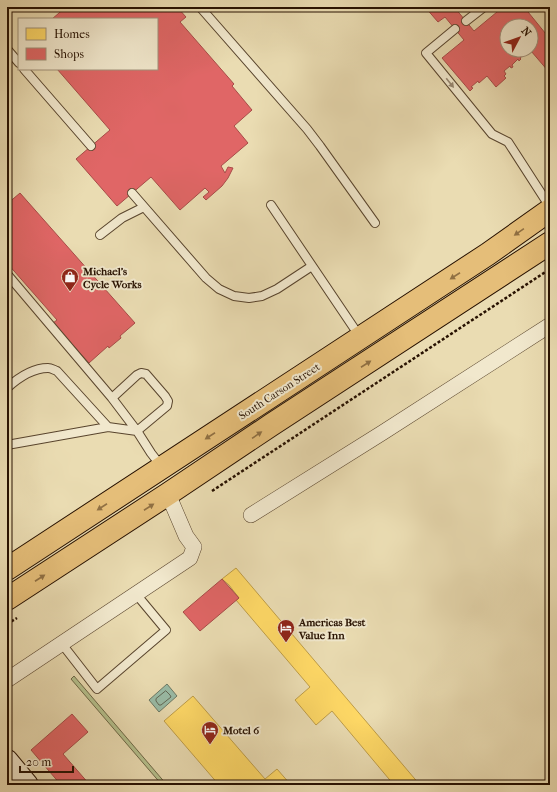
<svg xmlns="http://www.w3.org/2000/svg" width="557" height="792" font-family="'IM FELL French Canon',serif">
<rect width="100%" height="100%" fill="#eadcb2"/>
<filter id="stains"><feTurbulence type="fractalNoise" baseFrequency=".005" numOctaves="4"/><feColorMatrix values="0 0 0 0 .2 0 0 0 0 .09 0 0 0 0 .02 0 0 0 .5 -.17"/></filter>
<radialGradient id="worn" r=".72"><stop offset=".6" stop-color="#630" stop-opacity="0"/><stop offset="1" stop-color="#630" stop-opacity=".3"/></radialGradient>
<path fill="#b5c18d" stroke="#6e6947" d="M74 676 167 785H162L71 679Z"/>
<path fill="#99bca7" stroke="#6b7865" d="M167 684 177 696 159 712 149 700Z"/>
<path fill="#ffd966" stroke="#be9d48" d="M236 568 420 785H394L332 711 316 725 295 700 310 687 236 600 239 598 229 585 222 579Z
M193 696 265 779 277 769 291 785H219L164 721Z"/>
<path fill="#e06666" stroke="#a84c48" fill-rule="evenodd" d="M66 7H177L186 17 180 22 234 84 232 86 252 110 234 126 248 143 221 166 225 173 228 167 233 168 228 178 222 186 206 200 203 197 209 192 205 188 180 210 151 177 117 206 76 159 110 130 57 69H157V19H52Z
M425 7H456L455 8 474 31 503 7H524L550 39V71L549 72 531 51 527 54 526 53 520 58 521 59 519 61 518 59 512 65 513 67 511 68 510 66 504 71 506 74 504 76 506 78 496 87 487 76 479 83 478 81 471 87 473 88 470 91 442 58 464 40 445 17 438 22ZM507 26H531V50H507Z
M20 193 135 323 120 336 121 338 109 348 108 346 89 363 53 323 57 320 7 263V204Z
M222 579 239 598 200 631 183 612Z
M72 714 88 732 63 754 90 785H61L31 750Z"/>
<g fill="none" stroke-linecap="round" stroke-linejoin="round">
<path stroke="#606654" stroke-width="1" d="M166 691 170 695 171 697 161 705H159L156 701V699Z"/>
<defs>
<path id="lane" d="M200 7 307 129 320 146 375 223
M466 21 484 7
M455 29 426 53 492 134 508 142 550 207
M7 49 19 63
M24 69 91 146
M132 193 206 278 219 289 234 296 249 298 262 296 277 289 312 266
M271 205 360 337
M100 235 122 218 144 207
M7 274 112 398
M7 388C18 378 33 368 48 368 51 368 54 370 57 371L108 427 7 445
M108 427 137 431 167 406 168 401 165 396 146 374 141 373 137 375 112 398 137 431 151 453 161 466
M62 644 97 689 166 630 136 594"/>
<path id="street" d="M251 515 382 433 550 325
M7 680 190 558 194 547 186 536 168 494"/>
<path id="secondary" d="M7 761 27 785"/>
<path id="primary" d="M7 569 488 254 550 210
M7 599 168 494 271 425 550 243"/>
</defs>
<use href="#lane" stroke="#58442d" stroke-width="10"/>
<use href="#street" stroke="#58442d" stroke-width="16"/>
<use href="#secondary" stroke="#271101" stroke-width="24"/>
<use href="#primary" stroke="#271101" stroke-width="24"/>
<path stroke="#271101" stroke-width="2.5" stroke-dasharray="3 2" stroke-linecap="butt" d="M212 491 550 269
M7 624 17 618"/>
<use href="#lane" stroke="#f1e8cd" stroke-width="8"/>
<use href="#street" stroke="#f1e8cd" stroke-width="15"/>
<use href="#secondary" stroke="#f1e8cd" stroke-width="22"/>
<use href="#primary" stroke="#e5be79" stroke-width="22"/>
</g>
<defs><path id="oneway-solid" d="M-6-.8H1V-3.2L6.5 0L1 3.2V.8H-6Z"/></defs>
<use fill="#968771" href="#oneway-solid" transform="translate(450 83) rotate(51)"/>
<g fill="#907043">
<use href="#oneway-solid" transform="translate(519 232) rotate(145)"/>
<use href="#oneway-solid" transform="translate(455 276) rotate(147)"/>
<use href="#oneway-solid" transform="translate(366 364) rotate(-33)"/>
<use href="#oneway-solid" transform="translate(257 435) rotate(-34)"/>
<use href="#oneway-solid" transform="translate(210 436) rotate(147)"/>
<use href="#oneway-solid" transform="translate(102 507) rotate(147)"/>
<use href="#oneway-solid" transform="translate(149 507) rotate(-33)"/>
<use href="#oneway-solid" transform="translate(40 578) rotate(-33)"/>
</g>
<defs>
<symbol id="shop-pin" viewBox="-11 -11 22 30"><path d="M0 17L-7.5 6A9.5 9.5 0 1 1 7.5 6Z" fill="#8f2418" stroke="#f1e8cd"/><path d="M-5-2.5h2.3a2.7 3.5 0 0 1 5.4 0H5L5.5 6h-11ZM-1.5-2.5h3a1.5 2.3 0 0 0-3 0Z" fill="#fff"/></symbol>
<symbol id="hotel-pin" viewBox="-11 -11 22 30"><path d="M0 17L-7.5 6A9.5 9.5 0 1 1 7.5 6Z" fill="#8f2418" stroke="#f1e8cd"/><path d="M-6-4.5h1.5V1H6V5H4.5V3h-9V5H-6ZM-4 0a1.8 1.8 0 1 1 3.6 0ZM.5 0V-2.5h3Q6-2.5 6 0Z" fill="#fff"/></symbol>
</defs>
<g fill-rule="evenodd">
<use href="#shop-pin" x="60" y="267" width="20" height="27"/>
<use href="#hotel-pin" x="276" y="618" width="20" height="27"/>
<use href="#hotel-pin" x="200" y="720" width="20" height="27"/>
</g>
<g text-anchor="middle" stroke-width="4" stroke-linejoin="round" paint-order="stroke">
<g font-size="11" font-weight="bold" fill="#271101" stroke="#f1e8cd" text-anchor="start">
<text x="83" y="275">Michael's<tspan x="83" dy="13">Cycle Works</tspan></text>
<text x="299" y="626">Americas Best<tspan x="299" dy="13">Value Inn</tspan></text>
<text x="223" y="734">Motel 6</text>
</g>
<g font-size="11" fill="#271101" stroke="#f1e8cd">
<text transform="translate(279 391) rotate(-33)" y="4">South Carson Street</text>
</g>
</g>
<rect width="557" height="792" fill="none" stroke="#eadcb2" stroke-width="24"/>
<rect x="8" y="8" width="541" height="776" fill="none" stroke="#271101" stroke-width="2"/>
<rect x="12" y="12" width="533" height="768" fill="none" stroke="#271101"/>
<rect x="18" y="18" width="140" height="52" fill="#f1e8cd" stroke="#a0927b"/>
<rect x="26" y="28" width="20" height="12" fill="#ffd966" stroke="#a0927b"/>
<text x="54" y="38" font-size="12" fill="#271101">Homes</text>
<rect x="26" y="48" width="20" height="12" fill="#e06666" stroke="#a0927b"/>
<text x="54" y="58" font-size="12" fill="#271101">Shops</text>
<g transform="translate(519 38) rotate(49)"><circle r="19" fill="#f1e8cd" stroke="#a0927b"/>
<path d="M0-3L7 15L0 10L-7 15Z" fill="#8f2418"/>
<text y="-6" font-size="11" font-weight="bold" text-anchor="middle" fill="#271101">N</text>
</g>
<path d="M20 766v6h53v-6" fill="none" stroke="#271101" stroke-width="2"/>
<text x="26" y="766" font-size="12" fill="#271101" stroke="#f1e8cd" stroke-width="3" paint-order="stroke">20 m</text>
<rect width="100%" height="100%" filter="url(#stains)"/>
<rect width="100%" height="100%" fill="url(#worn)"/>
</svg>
